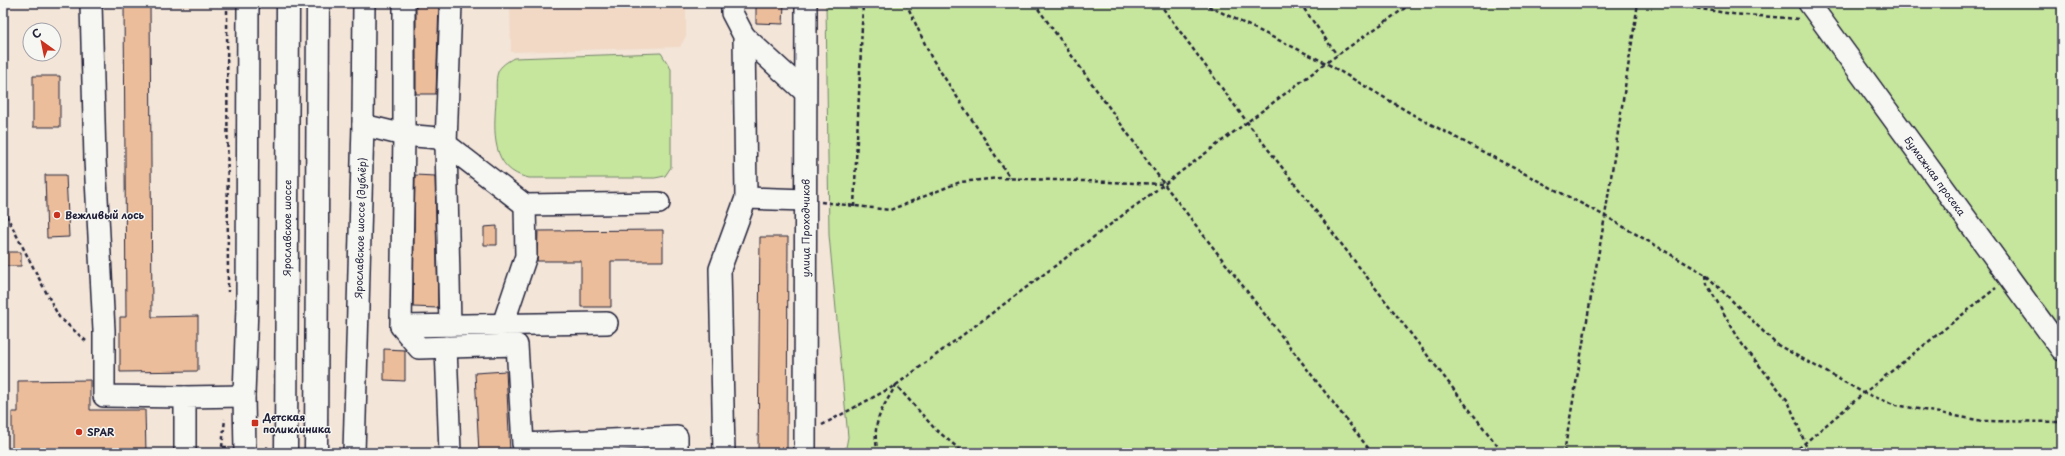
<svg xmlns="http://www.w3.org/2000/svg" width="2065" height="456" font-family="'Playpen Sans',sans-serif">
<rect width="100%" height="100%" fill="#f3e5d8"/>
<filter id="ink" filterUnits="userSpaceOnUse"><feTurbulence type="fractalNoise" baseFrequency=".025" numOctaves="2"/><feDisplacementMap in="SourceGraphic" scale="8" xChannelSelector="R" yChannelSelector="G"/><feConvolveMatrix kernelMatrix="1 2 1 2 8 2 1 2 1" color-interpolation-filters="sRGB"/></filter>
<g filter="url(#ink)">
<path fill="#f1d9c6" d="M510 3H686V36L680 47 511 52Z"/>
<path fill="#c6e59d" stroke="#74846c" d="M826 3H2062V453H845L848 437 829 235Z
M661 53 671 69V167L665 176 655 178H529C490 170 494 131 496 100 497 92 495 80 498 72 500 66 508 61 514 58Z"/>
<path fill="#ebbd9b" stroke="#22223b" d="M124 3H150L152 317 198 316V371L120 372V317H126Z
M416 3H439L436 94H416Z
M756 3H784L783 24 756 23Z
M33 76H60V127H33Z
M45 175H66L69 237 47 238Z
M415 175 435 176 438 308 413 307Z
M497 226V245H484V227Z
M663 230V261H611V307H581V261H537L538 231Z
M760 237H788L787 453H758Z
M3 252H21V266H3Z
M384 349 405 350V381L384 380Z
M506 371 510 453H479L475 373Z
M90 380V410H145L146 453H12V412H18V381Z"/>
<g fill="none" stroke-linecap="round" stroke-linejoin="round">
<defs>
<g id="minor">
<path d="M91 3 95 160 104 330V396L185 397"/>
<path d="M404 3V135L401 326 419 348 517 345 523 444 677 437V453"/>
<path id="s1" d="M1809 3 2062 350"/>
<path d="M744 36 805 92"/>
<path d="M363 125 404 135 438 138 525 205 659 203"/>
<path d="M746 198 805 200"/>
<path d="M503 324 526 256 525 205"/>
<path d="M450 325 446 144 451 3"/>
<path d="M401 326 607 323"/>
<path d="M446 347 450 453"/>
<path d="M185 453V397L244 396"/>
<path d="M245 453 244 396 247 306 248 3"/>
<path id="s2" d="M354 453 363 125 364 3"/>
<path d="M724 453 720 269 746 198 744 36 732 13V3"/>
<path id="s3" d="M805 453 806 3"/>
</g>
<g id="major">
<path id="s4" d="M286 453 288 3"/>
<path d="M316 453 318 3"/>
</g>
</defs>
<use href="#minor" stroke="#22223b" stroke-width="24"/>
<use href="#major" stroke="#22223b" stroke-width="25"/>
<path stroke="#22223b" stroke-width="2.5" stroke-dasharray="4 3" stroke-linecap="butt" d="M227 3 228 292
M906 3 931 57 1010 178
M1034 3 1164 184 1372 453
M1159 3 1247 122 1503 453
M1202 3 1326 63 1417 117 1605 216 1706 275 1776 344 1864 393 1896 405 1983 421 2062 422
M1300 3 1337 55
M1662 3 1733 14 1799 19
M821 202 890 210 960 182 1000 178 1164 184
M854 207 863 3
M3 209 59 317 86 341
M1706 275 1707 284 1730 324 1742 344 1788 401 1809 453
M822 425 896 385 1326 63 1412 3
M222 447 225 419
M222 453V447H229
M226 453V447
M265 453V447L268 448
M878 453C871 423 881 411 896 385L935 429 964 453
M1564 453 1605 216 1638 3
M1793 453 1864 393 1996 288"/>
<use href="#minor" stroke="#f6f6f2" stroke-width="21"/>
<use href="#major" stroke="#f6f6f2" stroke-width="22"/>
</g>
</g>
<g fill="#c8321e" stroke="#f6f6f2" stroke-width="1.5">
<circle cx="57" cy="215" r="4"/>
<rect x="251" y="419" width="8" height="8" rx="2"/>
<circle cx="79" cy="432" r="4"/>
</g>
<g text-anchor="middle" stroke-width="3" stroke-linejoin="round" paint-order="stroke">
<g font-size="10" fill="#22223b" stroke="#f6f6f2">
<text dy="4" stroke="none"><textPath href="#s1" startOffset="214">Бумажная просека</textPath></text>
<text dy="4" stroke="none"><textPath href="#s4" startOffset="225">Ярославское шоссе</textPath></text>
<text dy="4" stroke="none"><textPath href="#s2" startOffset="225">Ярославское шоссе (дублёр)</textPath></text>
<text dy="4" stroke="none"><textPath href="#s3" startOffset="225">улица Проходчиков</textPath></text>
</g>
<g font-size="10" font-weight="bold" fill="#22223b" stroke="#f6f6f2" text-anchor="start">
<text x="65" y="219">Вежливый лось</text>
<text x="263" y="421">Детская<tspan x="263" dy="12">поликлиника</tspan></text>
<text x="87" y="436">SPAR</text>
</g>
</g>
<rect width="2065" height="456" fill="none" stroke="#f6f6f2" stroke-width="16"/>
<rect x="8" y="8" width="2049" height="440" fill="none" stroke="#22223b" stroke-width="1.5" filter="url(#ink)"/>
<g transform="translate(42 42) rotate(327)"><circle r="19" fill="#f6f6f2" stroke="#a1a1a9"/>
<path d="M0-3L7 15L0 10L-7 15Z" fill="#c8321e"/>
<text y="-6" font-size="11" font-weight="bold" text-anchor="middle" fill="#22223b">С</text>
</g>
</svg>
